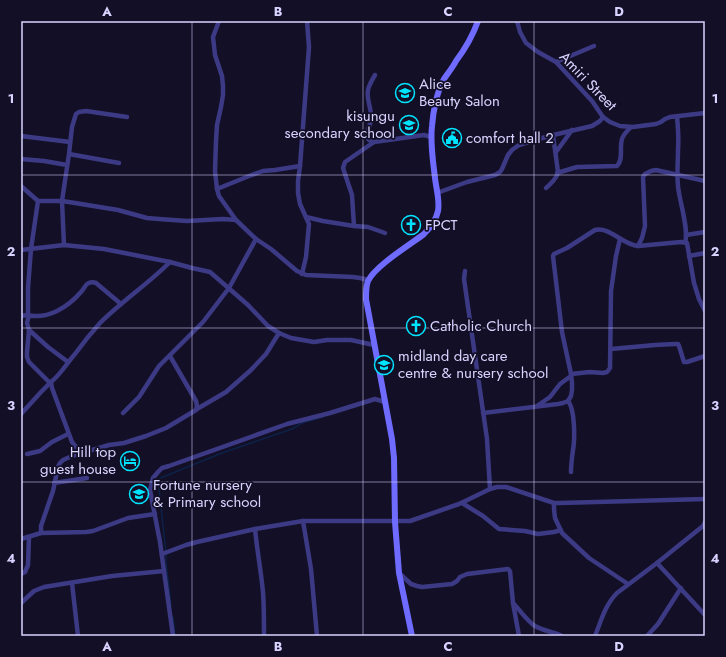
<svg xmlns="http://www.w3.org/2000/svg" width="726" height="657" font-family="Jost,sans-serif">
<rect width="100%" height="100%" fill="#130f26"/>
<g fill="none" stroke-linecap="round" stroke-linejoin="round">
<g stroke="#0c2248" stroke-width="1.5">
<polyline points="171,605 166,562 166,553 158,479 222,453 292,429 302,423 323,417"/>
<polyline points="173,617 175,636"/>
</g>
<g stroke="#3d3a85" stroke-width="4.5">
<polyline points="219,21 213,37 215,55 222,76 223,86 223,95 221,107 217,125 216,141 215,171 217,189 219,196 236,220 256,239 271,249 297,271 306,275 353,277 360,278 368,280"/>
<polyline points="517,21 520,32 526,43 538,52 556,62 592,101 603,117 610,122 620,126 633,127 656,124 661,122 665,119 670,117 705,113"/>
<polyline points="556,62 594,46"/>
<path d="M677 116C678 127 679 139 678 150 678 165 676 179 679 193 681 205 689 233 685 242"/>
<polyline points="21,136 70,142"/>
<path d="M374 142C371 141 368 141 367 137 366 130 371 125 371 119 372 109 366 99 368 90 369 85 372 80 375 75"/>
<polyline points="556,152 572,130"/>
<polyline points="69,154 119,163"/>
<polyline points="21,159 44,161 67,165"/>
<path d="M557 173 577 167 617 166C624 159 619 148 622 139 623 135 627 131 630 128"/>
<polyline points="21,186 38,201 31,249 28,288 28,313 27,315 21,316"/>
<path d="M546 188C551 183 557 179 558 172L553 135"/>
<polyline points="217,189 249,176 263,171 275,170 300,166"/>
<polyline points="437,193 467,182 495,175 500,172 502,169 508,155 512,150 519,145 549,136 592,126 600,121 603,117"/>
<polyline points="38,201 62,201 75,203 118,210 147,218 159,219 187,221 223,219 236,220"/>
<polyline points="306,217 323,221 354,226 368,227 385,233"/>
<polyline points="354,226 352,195 343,168 345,162 374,142 424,135 431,137"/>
<polyline points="686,235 705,232"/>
<polyline points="64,245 62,201 69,154 72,127 76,114 79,112 86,111 127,117"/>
<polyline points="638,246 642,238 645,226 643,177 645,174 651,171 656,170 705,181"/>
<polyline points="21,250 64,245 104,249 170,262 192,268 210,272 248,305 268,326 279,333 291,338 314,342 327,340 351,340 374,345"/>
<polyline points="689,256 705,253"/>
<polyline points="465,271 464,279 487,439 490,489"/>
<polyline points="302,274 306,257 309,224 300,204 298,193 298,181 300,166 309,47 307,21"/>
<path d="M27 315C48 320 68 307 81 292 83 290 85 286 87 284 90 282 93 282 96 283L121 304"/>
<polyline points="29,315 27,323 29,330 27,352 27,357 29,362 50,383"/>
<polyline points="29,330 48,347 68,362"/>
<polyline points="611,349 655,345 675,344 678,344 679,346 684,362 687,362 705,356"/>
<polyline points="571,374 590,372 603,373 607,372 610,368 611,291 616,256 620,239"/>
<path d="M568 401C575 409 575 439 573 450 572 457 571 464 571 472"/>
<polyline points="537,406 550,397 560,384 571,376"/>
<polyline points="197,409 226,392 251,370 266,354 279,333"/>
<polyline points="123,413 139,397 159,366 203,322 229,288 256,239"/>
<path d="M483 413 558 404 563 403 568 401 571 396 572 390V383L571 374 562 332 553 256 554 254 567 248 595 230C609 226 623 245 638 246L681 242 687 243 694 283 699 299 705 311"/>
<polyline points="21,414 41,392 51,382"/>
<path d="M82 453 76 447 72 442 52 388 51 382C61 374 67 363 75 354 83 343 91 333 100 323 122 301 148 284 170 262"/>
<polyline points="27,454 40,451 52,442 68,434"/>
<polyline points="54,483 87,478"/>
<polyline points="462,503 483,516 499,529 525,531 538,534 554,532 561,530"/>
<polyline points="554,503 554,509 555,518 562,533 589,558 628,584"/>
<polyline points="303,521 311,569 317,636"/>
<path d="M255 529C257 550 261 571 263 592 264 606 264 621 264 636"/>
<polyline points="41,533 41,526 53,491 58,467 60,463 63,460 72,456 109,445 124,443 146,436 166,428 196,410 197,406 196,401 170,356"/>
<polyline points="21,539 41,533 86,532 93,531 128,518 155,514"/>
<polyline points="162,554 186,545 197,542 255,529 303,521 410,521 459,504 490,489 497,487 506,487 554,503 560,503 705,499"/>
<polyline points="657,563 705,615"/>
<polyline points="399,573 411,584 417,586 422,587 452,584 457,581 460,577 467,574 508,569 510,571 513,603 519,636"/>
<polyline points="21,574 25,572 28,565 29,537"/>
<polyline points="72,583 78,636"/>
<polyline points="21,603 34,591 44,587 112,576 164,571"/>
<path d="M513 603C520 610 527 621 535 626 544 631 554 632 562 636"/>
<polyline points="173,636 160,542 150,490 153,478 158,472 162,468 169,466 287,424 330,413 375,399 385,402"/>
<path d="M595 636C601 621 605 605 617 593L657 563 703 526 705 522"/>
<polyline points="647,636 658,624 681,588"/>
</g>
<path stroke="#6f6bff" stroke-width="6" d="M412 636 399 573 395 522 394 458 392 439 366 299C366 293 366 286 368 281 375 266 411 244 424 234 431 227 436 220 438 211 440 200 436 188 435 178 433 161 430 143 432 126 433 112 437 91 444 79 448 73 453 67 456 61 465 49 473 35 478 21"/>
</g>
<path fill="none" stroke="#d9d4ff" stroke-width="1" stroke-opacity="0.55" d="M192 21V636M363 21V636M534 21V636M21 175H705M21 328H705M21 482H705"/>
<defs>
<symbol id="school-ring" viewBox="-11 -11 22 22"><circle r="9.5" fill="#130f26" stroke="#00e5ff" stroke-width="1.5"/><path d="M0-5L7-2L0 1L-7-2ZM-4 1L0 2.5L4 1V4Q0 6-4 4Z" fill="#00e5ff"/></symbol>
<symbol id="civic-ring" viewBox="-11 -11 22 22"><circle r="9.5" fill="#130f26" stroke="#00e5ff" stroke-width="1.5"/><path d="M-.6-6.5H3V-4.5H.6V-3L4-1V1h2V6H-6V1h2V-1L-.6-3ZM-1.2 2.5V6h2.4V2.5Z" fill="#00e5ff"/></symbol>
<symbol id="church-ring" viewBox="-11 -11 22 22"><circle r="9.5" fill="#130f26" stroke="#00e5ff" stroke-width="1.5"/><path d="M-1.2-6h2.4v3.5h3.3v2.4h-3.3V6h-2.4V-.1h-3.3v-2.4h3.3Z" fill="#00e5ff"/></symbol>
<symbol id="hotel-ring" viewBox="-11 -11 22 22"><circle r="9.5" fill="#130f26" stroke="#00e5ff" stroke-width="1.5"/><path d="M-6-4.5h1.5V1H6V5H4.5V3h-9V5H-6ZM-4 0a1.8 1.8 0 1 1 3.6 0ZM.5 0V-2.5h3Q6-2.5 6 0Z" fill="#00e5ff"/></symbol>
</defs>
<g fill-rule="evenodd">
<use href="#school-ring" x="394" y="82" width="22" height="22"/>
<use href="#school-ring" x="398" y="114" width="22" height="22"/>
<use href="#civic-ring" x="441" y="127" width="22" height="22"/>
<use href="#church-ring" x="400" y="214" width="22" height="22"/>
<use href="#church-ring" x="405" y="315" width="22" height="22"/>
<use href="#school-ring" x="373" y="354" width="22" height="22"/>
<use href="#hotel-ring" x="119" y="450" width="22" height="22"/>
<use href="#school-ring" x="128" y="483" width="22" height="22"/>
</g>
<g text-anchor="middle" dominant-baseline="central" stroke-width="3.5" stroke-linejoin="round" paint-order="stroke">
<g font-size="15" fill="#d9d4ff" stroke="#130f26">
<text transform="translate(588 81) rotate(46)">Amiri Street</text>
</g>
<g font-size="15" fill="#d9d4ff" stroke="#130f26" text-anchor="start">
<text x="419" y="84">Alice<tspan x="419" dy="17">Beauty Salon</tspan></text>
<text x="395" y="116" text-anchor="end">kisungu<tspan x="395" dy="17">secondary school</tspan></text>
<text x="466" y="138">comfort hall 2</text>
<text x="425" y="225">FPCT</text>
<text x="430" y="326">Catholic Church</text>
<text x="398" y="356">midland day care<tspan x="398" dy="17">centre &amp; nursery school</tspan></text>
<text x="116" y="452" text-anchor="end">Hill top<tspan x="116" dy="17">guest house</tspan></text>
<text x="153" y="485">Fortune nursery<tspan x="153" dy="17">&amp; Primary school</tspan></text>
</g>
</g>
<rect width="726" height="657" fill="none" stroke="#130f26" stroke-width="44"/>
<rect x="22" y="22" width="682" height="613" fill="none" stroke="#d9d4ff" stroke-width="1.5"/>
<g font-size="13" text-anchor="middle" font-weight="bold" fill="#d9d4ff">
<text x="107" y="16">A</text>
<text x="278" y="16">B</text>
<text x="448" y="16">C</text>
<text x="619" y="16">D</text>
<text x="11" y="103">1</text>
<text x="715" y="103">1</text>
<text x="11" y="256">2</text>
<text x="715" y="256">2</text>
<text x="11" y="410">3</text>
<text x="715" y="410">3</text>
<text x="11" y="563">4</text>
<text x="715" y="563">4</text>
<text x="107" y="651">A</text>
<text x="278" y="651">B</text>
<text x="448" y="651">C</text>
<text x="619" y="651">D</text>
</g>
</svg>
